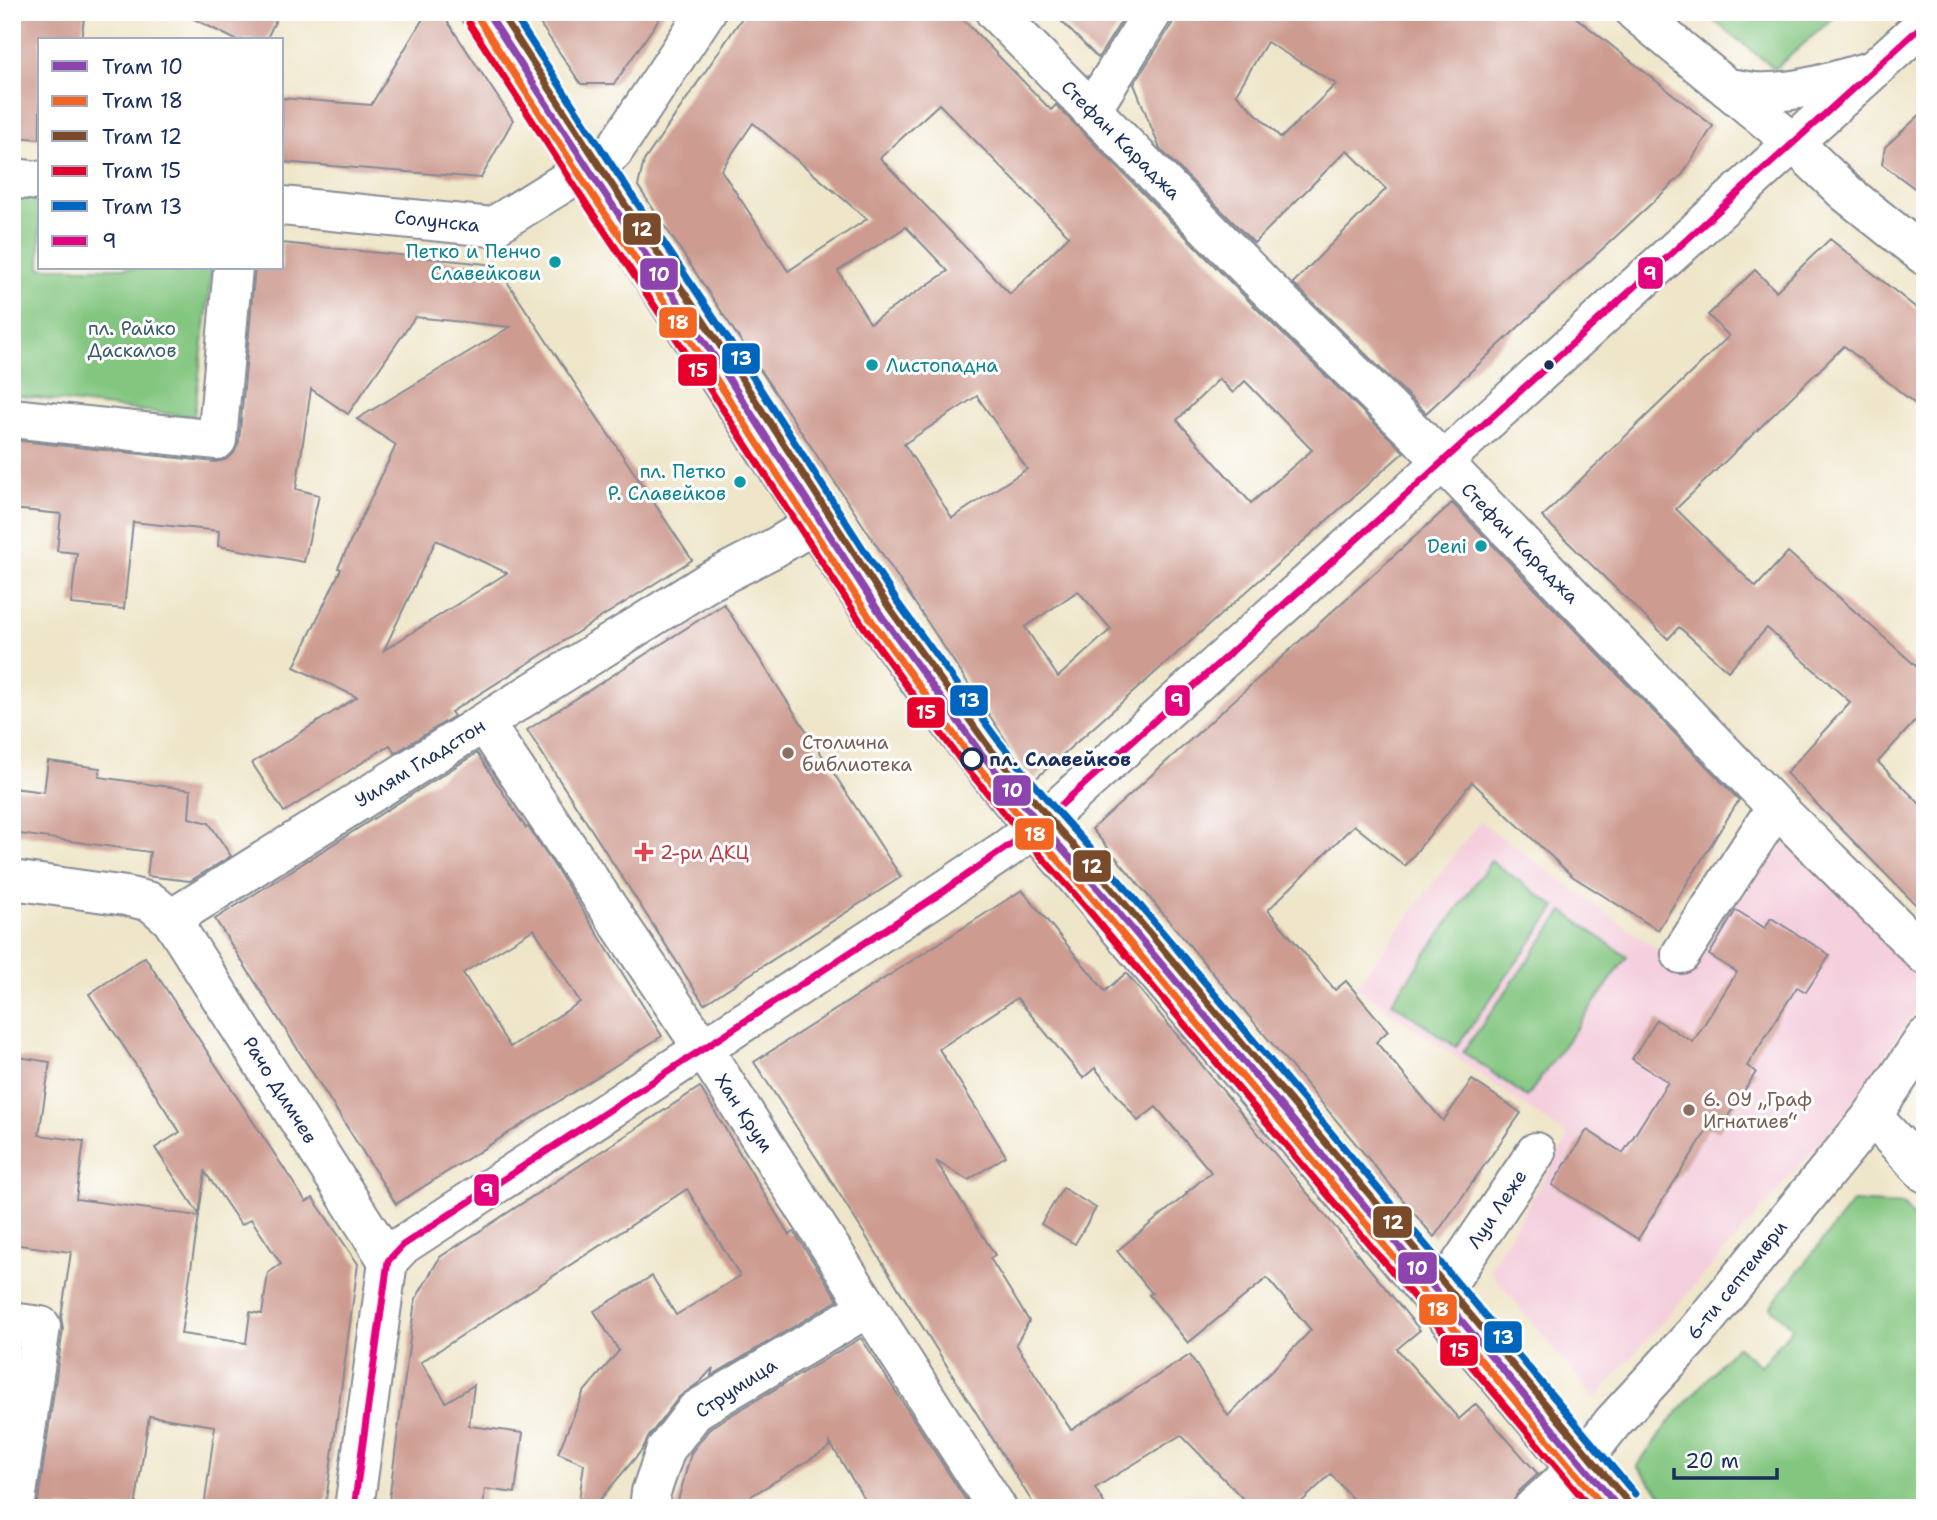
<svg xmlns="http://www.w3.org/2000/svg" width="1937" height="1520" font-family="'Shantell Sans',sans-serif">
<rect width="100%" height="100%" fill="#fff"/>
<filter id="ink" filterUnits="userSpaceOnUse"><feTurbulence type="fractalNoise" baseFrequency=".0143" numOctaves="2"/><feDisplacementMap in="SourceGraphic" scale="14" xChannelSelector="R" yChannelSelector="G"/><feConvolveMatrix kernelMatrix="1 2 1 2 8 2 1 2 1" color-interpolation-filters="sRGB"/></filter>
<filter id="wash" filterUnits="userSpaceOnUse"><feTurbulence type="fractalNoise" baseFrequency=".00686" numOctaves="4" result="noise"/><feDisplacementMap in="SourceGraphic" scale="28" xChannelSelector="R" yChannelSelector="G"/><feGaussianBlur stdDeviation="1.57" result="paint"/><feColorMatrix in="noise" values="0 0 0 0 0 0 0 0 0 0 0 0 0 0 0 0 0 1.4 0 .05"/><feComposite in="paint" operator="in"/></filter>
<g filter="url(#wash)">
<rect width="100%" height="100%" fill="#efe6ca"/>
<polygon fill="#f4cfdd" points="1480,821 1686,971 1783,831 1925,969 1925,996 1844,1115 1595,1399 1489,1270 1569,1137 1356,987"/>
<g fill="#83c680" stroke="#4f7a6f" stroke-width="2">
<polygon points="1720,12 1840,12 1775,69 1713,20"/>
<polygon points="12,192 40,196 40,268 212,268 194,417 12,395"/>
<polygon points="1491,861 1556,907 1456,1047 1392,1002"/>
<polygon points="1563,911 1627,957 1527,1097 1463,1052"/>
<polygon points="1853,1202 1903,1205 1925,1230 1925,1508 1673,1508 1637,1467 1668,1423 1736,1346 1761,1366 1793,1327 1770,1307"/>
</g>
<g id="blocks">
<g fill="#cd9b90" fill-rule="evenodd">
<polygon points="12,12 85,12 81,40 40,40 40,139 12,137"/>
<polygon points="180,12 280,12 266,40 236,40"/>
<polygon points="427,12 441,12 513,120 481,178 282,162 282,98 371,105"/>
<polygon points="532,12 664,12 614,84 581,84"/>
<path d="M746 12H956L1051 110 1056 105 1252 304 1404 452 1033 781 638 186 644 161ZM939 104 1069 236 1010 294 880 158ZM753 123 867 219 788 271 721 170ZM906 227 948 271 870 323 838 271ZM1219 379 1233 393 1245 381 1312 450 1251 503 1177 420ZM977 396 1027 469 952 518 904 444ZM1078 591 1111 629 1058 677 1025 627Z"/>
<polygon points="1052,12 1127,12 1098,58"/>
<path d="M1175 12H1569L1713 126 1682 175 1426 413 1293 283 1386 189 1347 150 1254 243 1160 149 1134 84 1172 24ZM1267 42 1336 84 1281 138 1236 94Z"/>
<polygon points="1925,110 1925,196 1882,164 1885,147"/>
<polygon points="1830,239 1925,315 1925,412 1844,346 1676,509 1756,587 1788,552 1925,674 1925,710 1878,762 1925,809 1925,914 1786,773 1850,702 1767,628 1728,671 1679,627 1668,639 1542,517 1729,336 1708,315 1755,270 1776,291"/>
<path d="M282 243 496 265 692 560 451 712 454 716 395 753 390 745 284 812 252 763 357 697 294 667 341 569 338 568 396 445 357 419 510 327 415 317 348 414 311 389 296 489 319 495 304 562 218 546 219 531 133 522 124 609 71 604 77 553 57 551 61 514 12 509V440L215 462 225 460 234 453 239 442 255 268H282ZM436 540 507 573 384 650Z"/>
<polygon points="1452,503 1739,800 1658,930 1572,876 1472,782 1405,866 1354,825 1268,910 1335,990 1346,981 1388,1031 1376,1042 1443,1121 1472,1080 1521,1113 1434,1237 1092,829"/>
<polygon points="724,604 901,877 704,1004 527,730"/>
<path d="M477 753 526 828 528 827 561 876 662 1036 396 1204 215 919ZM534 929 580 1002 510 1047 463 973Z"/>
<polygon points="48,761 100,768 99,777 191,790 189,818 209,823 231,856 190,881 147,876 150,852 12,833 12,788 44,792"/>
<path d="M1022 890 1105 991 1126 973 1420 1330 1397 1349 1459 1419 1476 1404 1538 1474 1518 1492 1510 1508H1360L1331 1474 1295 1508H1252L1181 1435 1095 1488 1107 1508H1036L825 1171 754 1062ZM1017 998 1083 1078 1095 1068 1138 1121 1156 1107 1211 1172 1186 1193 1187 1194 1117 1251 1152 1293 1149 1295 1188 1343 1267 1278 1311 1330 1228 1416 1190 1355 1071 1430 1016 1344 1029 1321 990 1258 995 1255 936 1161 968 1180 1006 1156 939 1049Z"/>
<polygon points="1736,910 1765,928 1771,918 1830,955 1806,992 1797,987 1747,1066 1756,1072 1718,1132 1709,1127 1638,1239 1552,1185 1587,1130 1623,1153 1668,1082 1632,1059 1657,1020 1693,1042 1737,972 1709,955"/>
<polygon points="145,957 306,1202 313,1198 358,1264 325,1508 204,1508 215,1426 149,1416 135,1508 37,1508 63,1329 61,1317 71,1252 12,1244 12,1056 50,1062 39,1135 84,1141 76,1199 199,1216 181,1334 246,1343 250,1312 262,1314 268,1273 281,1264 251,1219 241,1225 205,1172 199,1214 155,1148 180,1132 89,994"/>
<polygon points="700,1087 789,1235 794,1232 838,1300 711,1376 713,1368 701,1381 679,1397 649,1436 642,1450 593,1508 578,1508 584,1464 558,1453 583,1393 619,1351 594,1311 652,1276 676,1315 740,1276 687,1189 421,1362 446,1402 474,1385 469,1426 523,1433 515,1493 485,1489 483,1508 388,1508 415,1300 440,1257"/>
<polygon points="1063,1188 1096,1208 1075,1244 1041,1224"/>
<polygon points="861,1338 971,1508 870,1508 830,1443 830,1447 732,1508 676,1508 691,1453 711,1427"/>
</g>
</g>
</g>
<g filter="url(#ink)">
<use href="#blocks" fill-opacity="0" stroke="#858a94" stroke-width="2"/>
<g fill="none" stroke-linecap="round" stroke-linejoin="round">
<defs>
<g id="minor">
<path d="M480 12 875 618C918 680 961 740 1009 798L1609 1508"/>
<polyline points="995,12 1267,288 1420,438 1776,807 1925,955"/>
<polyline points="1635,12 1794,143 1846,193 1925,256"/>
<path d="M1727 88C1737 89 1746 91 1755 92 1793 94 1831 82 1866 72"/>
<polyline points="1091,111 1153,12"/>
<polyline points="12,178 40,181"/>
<polyline points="282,206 492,227 613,152 706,12"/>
<polyline points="12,418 217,440 233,268"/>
<polyline points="484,723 704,1050 997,1508"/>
<polyline points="12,880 126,896 151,902 171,919 388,1261"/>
<polyline points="171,919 708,582 774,548 814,524"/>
<polyline points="1681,954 1776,807"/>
<polyline points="1872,1116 1925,1173"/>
<polyline points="1435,1302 1536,1152"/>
<polyline points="12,1322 41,1326 15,1508"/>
<polyline points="354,1508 388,1261 403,1245 938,895 1005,850 1040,824 1418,484 1925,23"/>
<polyline points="649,1508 651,1492 666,1449 696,1410 869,1307"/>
<polyline points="1533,1508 1576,1469 1613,1422 1695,1333 1872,1116 1925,1038"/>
</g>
</defs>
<use href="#minor" stroke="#858a94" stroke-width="42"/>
<use href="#minor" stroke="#fff" stroke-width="38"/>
<defs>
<polyline id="bus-1" points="354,1508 388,1261 403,1245 938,895 1040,824 1418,484 1925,23"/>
</defs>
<use href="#bus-1" stroke="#fff" stroke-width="12"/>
<use href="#bus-1" stroke="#e5007d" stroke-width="7"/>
<defs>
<polyline id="tram-1" points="487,12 601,188 718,362 881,615 980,752 1040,824 1101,892 1619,1508"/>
<polyline id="tram-2" points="478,18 592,194 709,368 872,621 972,759 1032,831 1093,899 1605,1508"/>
<polyline id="tram-3" points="500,12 610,182 727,356 890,609 988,746 1048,817 1109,885 1627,1501"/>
<polyline id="tram-4" points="469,23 583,199 700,374 864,627 964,765 1024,837 1085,906 1591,1508"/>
<polyline id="tram-5" points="512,12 619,176 736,351 898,603 997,739 1056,810 1117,878 1635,1494"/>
</defs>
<use href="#tram-1" stroke="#fff" stroke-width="12"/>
<use href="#tram-2" stroke="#fff" stroke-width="12"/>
<use href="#tram-3" stroke="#fff" stroke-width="12"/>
<use href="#tram-4" stroke="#fff" stroke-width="12"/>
<use href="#tram-5" stroke="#fff" stroke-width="12"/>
<use href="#tram-1" stroke="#8e44ad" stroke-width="7"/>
<use href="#tram-2" stroke="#f26522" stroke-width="7"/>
<use href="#tram-3" stroke="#7a4b2a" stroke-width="7"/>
<use href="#tram-4" stroke="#e4002b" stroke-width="7"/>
<use href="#tram-5" stroke="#0065bd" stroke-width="7"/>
</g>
</g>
<g fill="#0f9aa8" stroke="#fff" stroke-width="2.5">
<circle cx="555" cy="262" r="7"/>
<circle cx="872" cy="365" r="7"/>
<circle cx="740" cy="482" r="7"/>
<circle cx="1481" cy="546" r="7"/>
</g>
<circle fill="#1b2f5e" stroke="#fff" stroke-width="2.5" cx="1549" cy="365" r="6"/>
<g fill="#8d6e63" stroke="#fff" stroke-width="2.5">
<circle cx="788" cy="753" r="7"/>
<circle cx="1689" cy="1110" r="7"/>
</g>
<circle fill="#fff" stroke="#1b2f5e" stroke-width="3.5" cx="972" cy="759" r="10"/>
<path fill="#e0444e" stroke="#fff" stroke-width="2.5" d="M640.5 841.5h7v7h7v7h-7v7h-7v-7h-7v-7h7z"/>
<g text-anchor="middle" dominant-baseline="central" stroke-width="6" stroke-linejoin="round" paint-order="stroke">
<g font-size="19" fill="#1b2f5e" stroke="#fff">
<text transform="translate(1121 140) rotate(45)">Стефан Караджа</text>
<text transform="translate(437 221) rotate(6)">Солунска</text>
<text transform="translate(1520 543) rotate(46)">Стефан Караджа</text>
<text transform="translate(420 763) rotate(-32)">Уилям Гладстон</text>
<text transform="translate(280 1090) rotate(58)">Рачо Димчев</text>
<text transform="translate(744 1113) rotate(57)">Хан Крум</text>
<text transform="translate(1497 1209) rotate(-56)">Луи Леже</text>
<text transform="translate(1737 1280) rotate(-51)">6-ти септември</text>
<text transform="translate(736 1388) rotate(-33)">Струмица</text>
</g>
<g font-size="19" fill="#0d838f" stroke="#fff" text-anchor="end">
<text x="541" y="251">Петко и Пенчо<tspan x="541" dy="22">Славейкови</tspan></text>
<text x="886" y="365" text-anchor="start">Листопадна</text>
<text x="726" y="471">пл. Петко<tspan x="726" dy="22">Р. Славейков</tspan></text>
<text x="1467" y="546">Deni</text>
</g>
<g font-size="19" fill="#3a5c68" stroke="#fff">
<text x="132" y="328">пл. Райко<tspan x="132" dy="22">Даскалов</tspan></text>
</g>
<g font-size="19" fill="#785e54" stroke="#fff" text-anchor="start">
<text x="802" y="742">Столична<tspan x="802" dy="22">библиотека</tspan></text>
<text x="1703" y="1099">6. ОУ „Граф<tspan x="1703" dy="22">Игнатиев“</tspan></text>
</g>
<g font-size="19" font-weight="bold" fill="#1b2f5e" stroke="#fff" text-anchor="start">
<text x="989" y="759">пл. Славейков</text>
</g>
<g font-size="19" fill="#be3a42" stroke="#fff" text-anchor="start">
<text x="660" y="852">2-ри ДКЦ</text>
</g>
</g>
<g stroke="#fff" stroke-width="2.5">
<rect x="622" y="212" width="40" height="34" rx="7" fill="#7a4b2a"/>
<rect x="1637" y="256" width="27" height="34" rx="7" fill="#e5007d"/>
<rect x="639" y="257" width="40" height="34" rx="7" fill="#8e44ad"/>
<rect x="658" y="306" width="40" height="33" rx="7" fill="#f26522"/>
<rect x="721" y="342" width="40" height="33" rx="7" fill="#0065bd"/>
<rect x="677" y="353" width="41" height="34" rx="7" fill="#e4002b"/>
<rect x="949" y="684" width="40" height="33" rx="7" fill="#0065bd"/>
<rect x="1164" y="684" width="27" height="33" rx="7" fill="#e5007d"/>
<rect x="906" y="696" width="40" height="33" rx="7" fill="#e4002b"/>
<rect x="992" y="774" width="40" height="33" rx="7" fill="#8e44ad"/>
<rect x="1014" y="817" width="41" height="34" rx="7" fill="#f26522"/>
<rect x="1072" y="849" width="40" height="34" rx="7" fill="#7a4b2a"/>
<rect x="473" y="1173" width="27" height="34" rx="7" fill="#e5007d"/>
<rect x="1372" y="1205" width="41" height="34" rx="7" fill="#7a4b2a"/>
<rect x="1397" y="1251" width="41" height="34" rx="7" fill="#8e44ad"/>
<rect x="1418" y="1293" width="40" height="33" rx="7" fill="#f26522"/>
<rect x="1483" y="1320" width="40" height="34" rx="7" fill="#0065bd"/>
<rect x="1439" y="1334" width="40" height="33" rx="7" fill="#e4002b"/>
</g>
<g font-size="19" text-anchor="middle" font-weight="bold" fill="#fff">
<text x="642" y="236">12</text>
<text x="1650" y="280">9</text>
<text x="659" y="281">10</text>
<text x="678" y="329">18</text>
<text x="741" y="365">13</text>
<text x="698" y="377">15</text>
<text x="969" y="707">13</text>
<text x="1177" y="707">9</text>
<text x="926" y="719">15</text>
<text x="1012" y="797">10</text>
<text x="1035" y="841">18</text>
<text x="1092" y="873">12</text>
<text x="487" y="1197">9</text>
<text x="1393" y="1229">12</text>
<text x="1417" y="1275">10</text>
<text x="1438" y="1316">18</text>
<text x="1503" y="1344">13</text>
<text x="1459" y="1357">15</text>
</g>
<rect width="1937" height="1520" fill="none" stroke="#fff" stroke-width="42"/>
<rect x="38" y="38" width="245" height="231" fill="#ffffff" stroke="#a4acbf" stroke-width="2"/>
<rect x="52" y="61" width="35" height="10" fill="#8e44ad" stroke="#a4acbf" stroke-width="2"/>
<text x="102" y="74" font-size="21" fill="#1b2f5e">Tram 10</text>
<rect x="52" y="96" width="35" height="10" fill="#f26522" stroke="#a4acbf" stroke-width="2"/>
<text x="102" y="108" font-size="21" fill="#1b2f5e">Tram 18</text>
<rect x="52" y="131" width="35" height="10" fill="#7a4b2a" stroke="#a4acbf" stroke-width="2"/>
<text x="102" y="144" font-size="21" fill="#1b2f5e">Tram 12</text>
<rect x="52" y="166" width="35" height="10" fill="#e4002b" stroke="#a4acbf" stroke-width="2"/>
<text x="102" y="178" font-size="21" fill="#1b2f5e">Tram 15</text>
<rect x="52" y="201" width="35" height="10" fill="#0065bd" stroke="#a4acbf" stroke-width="2"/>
<text x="102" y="214" font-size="21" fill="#1b2f5e">Tram 13</text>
<rect x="52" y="236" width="35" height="10" fill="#e5007d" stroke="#a4acbf" stroke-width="2"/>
<text x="102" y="248" font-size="21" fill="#1b2f5e">9</text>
<path d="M1674 1468v10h103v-10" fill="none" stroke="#1b2f5e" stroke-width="3.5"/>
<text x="1685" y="1468" font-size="21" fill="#1b2f5e" stroke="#ffffff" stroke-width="5" paint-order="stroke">20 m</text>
</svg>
